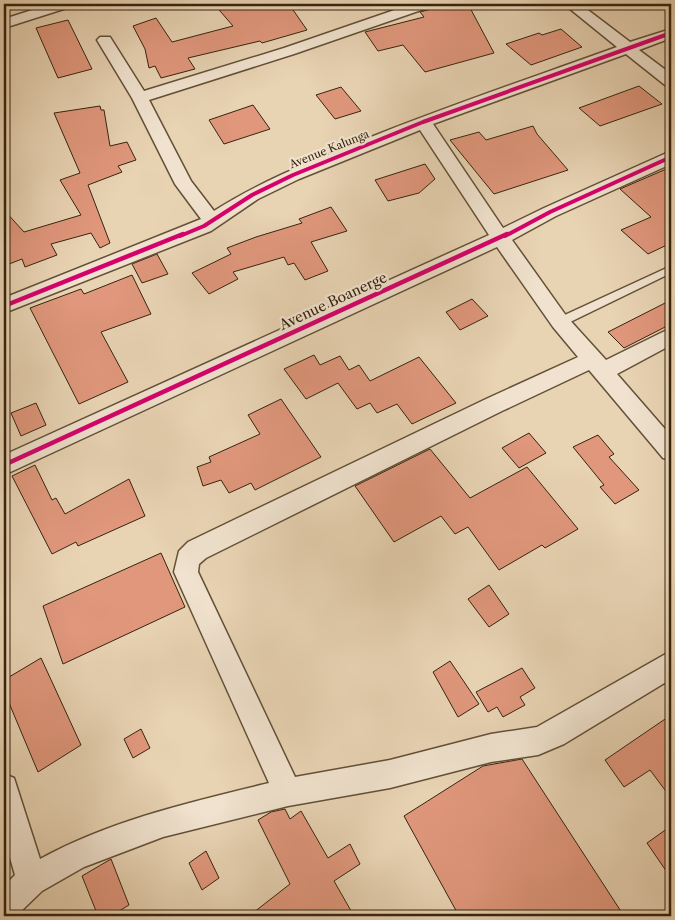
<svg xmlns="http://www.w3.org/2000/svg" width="675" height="920" font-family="'Libre Caslon Text',serif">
<rect width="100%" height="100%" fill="#e8d3b3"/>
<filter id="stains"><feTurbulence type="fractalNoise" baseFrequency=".004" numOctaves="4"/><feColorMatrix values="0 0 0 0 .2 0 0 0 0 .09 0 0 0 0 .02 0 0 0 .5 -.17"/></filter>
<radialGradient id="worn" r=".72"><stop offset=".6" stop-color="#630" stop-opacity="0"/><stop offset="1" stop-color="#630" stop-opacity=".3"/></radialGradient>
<g fill="#e0977c" stroke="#36240e">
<polygon points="214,4 289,4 307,30 262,43 260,41 188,58 195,69 161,78 155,66 149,68 145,49 133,26 156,18 172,42 233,26"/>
<polygon points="443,4 468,4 494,53 425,72 403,45 378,51 365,32 424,17 420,12 431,9 433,6"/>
<polygon points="68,20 92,69 58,78 36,28"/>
<polygon points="561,29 582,47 531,65 506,44 539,33 542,35"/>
<polygon points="639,86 662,104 600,126 579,108"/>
<polygon points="341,87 361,111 335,119 316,95"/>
<polygon points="253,105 270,129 224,144 209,120"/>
<polygon points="100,106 101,110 104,110 110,146 127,142 136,160 118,166 122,172 88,185 110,243 100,248 91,233 51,244 57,255 25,267 22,259 4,266 4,210 24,232 81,215 60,180 80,173 54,113"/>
<polygon points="533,126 537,134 568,170 494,194 450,140 479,132 486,140"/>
<polygon points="425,164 435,179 419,193 388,201 375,180"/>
<polygon points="671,167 671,243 648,254 621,230 651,217 620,189"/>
<polygon points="331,207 347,231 311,242 328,271 305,280 294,263 288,265 284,257 233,272 238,279 209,294 192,273 231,254 227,248 256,237 302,223 299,219"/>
<polygon points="157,254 168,274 142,283 132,264"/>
<polygon points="132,275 151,314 101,332 128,382 79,404 30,308 81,289 84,294"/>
<polygon points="472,299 488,316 460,330 446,312"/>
<polygon points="671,300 671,324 624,348 608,332"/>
<polygon points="314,355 320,365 340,356 349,370 359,365 370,381 419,357 456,403 412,424 397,404 377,413 370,403 357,409 338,383 306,399 284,369"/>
<polygon points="281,399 321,457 255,490 251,483 229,493 221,480 203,486 197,467 211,462 209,457 260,434 248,415"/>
<polygon points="36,403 46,425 21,436 11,413"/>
<polygon points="529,433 546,453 519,468 502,448"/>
<polygon points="598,435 614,454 609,457 639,490 615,504 600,487 604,485 573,447"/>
<polygon points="430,449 470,498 527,467 578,529 545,548 542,545 499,570 468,527 455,534 441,516 394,542 355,486"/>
<polygon points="35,465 52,500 56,498 65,514 129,479 145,516 78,546 76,542 52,554 12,476"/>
<polygon points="161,553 185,607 63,664 43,606"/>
<polygon points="489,585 509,614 489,627 468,599"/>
<polygon points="41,658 81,745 38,772 4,691 4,680"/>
<polygon points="450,661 479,704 458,717 433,672"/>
<polygon points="522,668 535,688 520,697 525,705 503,717 497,707 488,712 476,692"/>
<polygon points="671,715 671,798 650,770 624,787 605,760"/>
<polygon points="141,729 150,748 133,758 124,739"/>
<polygon points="522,759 624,916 459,916 404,816 483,766"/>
<polygon points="285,809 290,819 301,811 328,858 350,844 360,864 334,881 354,916 249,916 290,884 258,820 271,812"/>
<polygon points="671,826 671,878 647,843"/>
<polygon points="206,851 219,878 202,890 189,863"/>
<polygon points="111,859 129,905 111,916 98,916 82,876"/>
</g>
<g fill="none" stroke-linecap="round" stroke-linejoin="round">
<defs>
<polygon id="lane" points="671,266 671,273 564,325 556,325 555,322 556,319"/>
<g id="street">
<polygon points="51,4 72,4 70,7 4,28 4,19"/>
<path d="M412 4H432L430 7 294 54 149 100 191 181 214 211C261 181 310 162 361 141 445 107 531 78 617 47L564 4H580L630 42 671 29V38L639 50 671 74V87L665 85 626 54 433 124 503 228 544 208 671 151V164L556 216 512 240 567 317 606 360 671 328V345L617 374 671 436V460L663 458 589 370 502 411 206 558 199 564 198 572 295 777 390 760 491 734 537 727 671 651V679L564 744 538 755 491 762 390 788 288 806 163 837 84 867 42 891 16 916H4V886L15 875 4 837V774L14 778 40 859C111 820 191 802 269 783L174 572 179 551 188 542 486 399 578 357 553 327 497 247 4 475V455L489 235 420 130 299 179 258 199 211 231 4 313V298L201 219 175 184 132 98 97 40 100 37H110L144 91 284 48Z"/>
</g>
</defs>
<use href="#lane" stroke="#625037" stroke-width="3"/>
<use href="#street" stroke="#625037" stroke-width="3"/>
<use href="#lane" fill="#f0e2ce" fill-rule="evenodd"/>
<use href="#street" fill="#f0e2ce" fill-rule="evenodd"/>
<defs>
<g id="cycleway-far1">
<polyline points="180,236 204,226 252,195 293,175 423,122 671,33"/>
<polyline points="505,236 550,212 671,157"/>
</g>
<g id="cycleway">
<polyline points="4,306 183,234"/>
<polyline points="4,465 507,234"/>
</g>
</defs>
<use href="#cycleway-far1" stroke="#f0e2ce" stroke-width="6"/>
<use href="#cycleway" stroke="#f0e2ce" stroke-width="8"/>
<use href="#cycleway-far1" stroke="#d6006c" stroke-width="4"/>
<use href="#cycleway" stroke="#d6006c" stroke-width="4.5"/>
</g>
<g text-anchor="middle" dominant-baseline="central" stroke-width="4.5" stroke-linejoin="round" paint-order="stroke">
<g font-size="11" fill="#36240e" stroke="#f0e2ce">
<text transform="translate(329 149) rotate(-22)">Avenue Kalunga</text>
</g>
<g font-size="14" fill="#36240e" stroke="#f0e2ce">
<text transform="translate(333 301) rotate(-25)">Avenue Boanerge</text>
</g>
</g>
<rect width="675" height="920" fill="none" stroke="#e8d3b3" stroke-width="20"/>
<rect x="5" y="5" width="665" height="910" fill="none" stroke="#36240e" stroke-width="2.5"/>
<rect x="10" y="10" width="655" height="900" fill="none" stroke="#36240e"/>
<rect width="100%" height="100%" filter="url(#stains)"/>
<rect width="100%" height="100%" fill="url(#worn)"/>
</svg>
